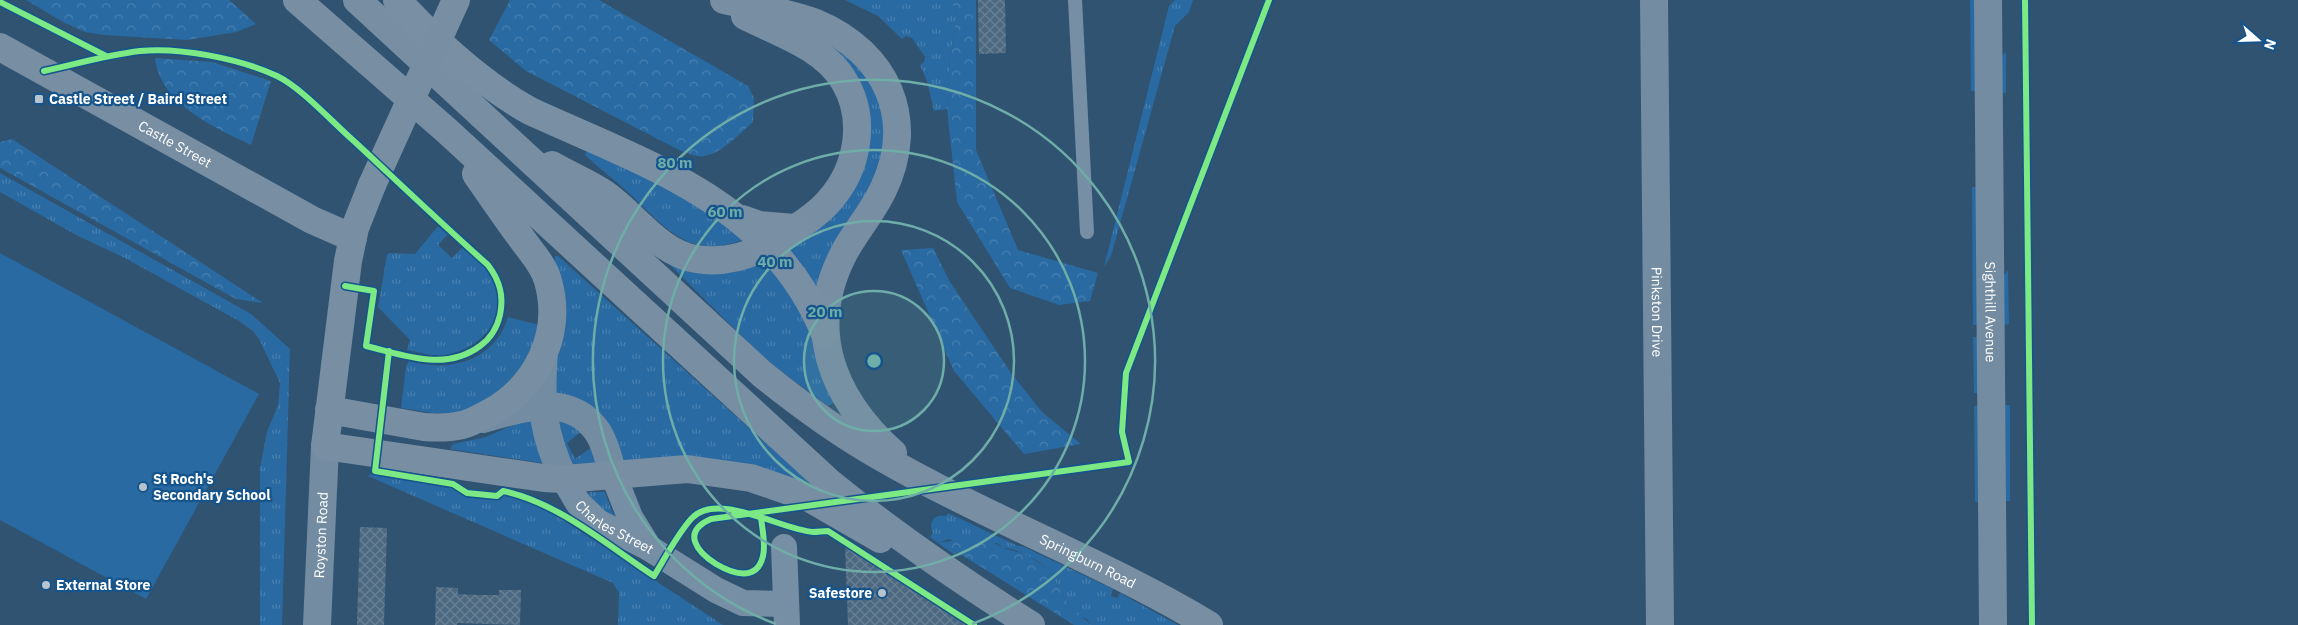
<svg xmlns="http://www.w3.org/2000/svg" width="2298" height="625" font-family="'IBM Plex Sans',sans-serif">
<defs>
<pattern id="grass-tufts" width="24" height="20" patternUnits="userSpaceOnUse" patternTransform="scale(1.25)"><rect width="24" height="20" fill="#296aa2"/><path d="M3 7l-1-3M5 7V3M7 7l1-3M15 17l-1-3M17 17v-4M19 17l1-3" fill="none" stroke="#4980b0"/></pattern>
<pattern id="forest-crowns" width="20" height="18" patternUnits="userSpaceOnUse" patternTransform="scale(1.25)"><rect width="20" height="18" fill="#296aa2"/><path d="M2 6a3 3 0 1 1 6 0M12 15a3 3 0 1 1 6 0" fill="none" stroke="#4980b0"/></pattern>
<pattern id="building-cross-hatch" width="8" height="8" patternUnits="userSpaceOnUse" patternTransform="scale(1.25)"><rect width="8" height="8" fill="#4d6981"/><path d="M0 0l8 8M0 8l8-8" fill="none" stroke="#688094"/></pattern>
</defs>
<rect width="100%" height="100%" fill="#305371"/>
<g fill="url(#grass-tufts)">
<polygon points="845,0 951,0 957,16 950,56 947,109 934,111 927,81 920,65 924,62 925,57 912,38 906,36 902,39 878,16"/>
<polygon points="1175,0 1193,0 1189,12 1175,26 1111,256 1104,267 1169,6"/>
<polygon points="834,43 881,92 886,154 819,297 783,248 852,189 835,50 833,47"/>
<path d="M590 144 645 168 749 237C694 263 668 231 631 195 616 181 600 169 585 155Z"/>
<polygon points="0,173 251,314 290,349 282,625 260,625 260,468 267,432 278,405 280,383 259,339 253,331 239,321 123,257 78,236 0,192"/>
<path d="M438 226 448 234 438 245 452 258 463 247C472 256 483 264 490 274 514 312 484 348 445 355 433 357 419 352 407 350L410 340 378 307 387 255 389 253 415 254Z"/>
<polygon points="555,256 558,256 808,481 807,483 623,462 551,394"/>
<polygon points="662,257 767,257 794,292 837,401 828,406 766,360"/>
<path d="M508 317 543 326 539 349 493 401 457 413H433L401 408 406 366 409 361C449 373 495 361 508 317Z"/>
<polygon points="533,416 544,462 542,463 450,449 453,444 486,437"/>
<polygon points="556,417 582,431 567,443 575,459 594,446 600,463 570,464"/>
<polygon points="373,473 450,486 466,496 499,498 504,494 540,505 723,625 618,625 619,593 613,583 368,476"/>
<polygon points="589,492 605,492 612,511 617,518 616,521 588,495"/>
<path d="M948 513 1018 546H1022L1113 589 1111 596 1117 598 1120 593 1178 625H1091L1087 619 1072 611 1048 569 1036 560 1012 549 1003 548 997 543H973L969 552 961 544 949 539 938 543 930 537 933 533 931 526C932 517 938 514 946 516Z"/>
</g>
<g fill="url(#forest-crowns)">
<polygon points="26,0 229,0 256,24 236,32 187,40 104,35 85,32 63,22"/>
<path d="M510 0H599L748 86 754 98 753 122C740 133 716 160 697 156 691 155 685 152 679 150L526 71 489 40Z"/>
<polygon points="951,0 976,0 976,150 1018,250 1098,273 1090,301 1059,305 1010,288 957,202 947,109 950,56 957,16"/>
<path d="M155 58 212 62 271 81 251 145C214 127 160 104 155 58Z"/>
<polygon points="12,139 263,303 236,299 0,168 0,142"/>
<polygon points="933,248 950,282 1011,373 1042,412 1081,444 1024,454 954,371 901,250"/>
<polygon points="986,538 1003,548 1027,555 1048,569 1072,611 1079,613 1091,625 1074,625 957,552 955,555 938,543 956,540 969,551 973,543"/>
</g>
<g fill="#296aa2">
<polygon points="1970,0 1975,0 1976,91 1971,91"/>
<polygon points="2006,52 2006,93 2002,93 2001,57"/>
<polygon points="1972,187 1977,187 1978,325 1973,325"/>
<polygon points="0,253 259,394 146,599 0,520"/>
<polygon points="2008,270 2009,324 2004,325 2003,276"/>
<polygon points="1973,337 1978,337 1979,393 1974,393"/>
<polygon points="2005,405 2010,405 2010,501 2006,501"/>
<polygon points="1974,406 1979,406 1980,502 1975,502"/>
</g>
<g fill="url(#building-cross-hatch)">
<polygon points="978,0 1005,0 1006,53 979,54"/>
<polygon points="360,527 387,528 384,625 357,625"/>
<polygon points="845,545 966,625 848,625"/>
<polygon points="436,587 458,588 458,594 478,595 499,595 499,590 521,590 520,625 457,623 457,625 435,625"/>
</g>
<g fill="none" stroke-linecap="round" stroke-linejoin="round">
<polyline stroke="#778fa5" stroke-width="14" points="1075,0 1087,232"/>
<g stroke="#778fa5" stroke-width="26">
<polyline points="613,474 630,517 649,548"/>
<path id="s1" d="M564 479 578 503 598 522 649 548 716 590 743 603 786 604"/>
<polyline points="784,547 787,625"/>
</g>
<g stroke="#738ca1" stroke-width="28">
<path id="s2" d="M1654 0 1660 625"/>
<path id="s3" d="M1988 0 1993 625"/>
<path d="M544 353C540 404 542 432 564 479"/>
<path d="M483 419C522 408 572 391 599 434 606 446 609 461 613 474"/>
<path id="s4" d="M317 625 325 446"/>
</g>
<g stroke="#778ea3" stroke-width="28">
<path d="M297 0 446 130 829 482C893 534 961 581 1031 625"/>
<path id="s5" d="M357 0 762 374C798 403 836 431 876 454 984 517 1102 561 1209 625"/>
<path d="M724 0C752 7 791 13 816 23 887 53 917 119 883 190 873 211 857 230 845 251 804 328 831 397 893 453"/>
<path id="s6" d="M0 47 312 220 353 238"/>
<path d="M552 165C569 175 589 183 605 194 635 215 659 253 696 259 731 265 763 251 791 231 804 223 819 213 829 201 858 169 867 119 844 81 824 47 779 33 745 16"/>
<polyline points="372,185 355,228 348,261 325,446 544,478 564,479 687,469 751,478 809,498 880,539"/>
<path d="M329 410 424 427C437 428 449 428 462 425 471 423 481 417 489 413 537 387 563 334 548 281 544 265 531 252 522 239 506 218 491 195 476 174"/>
</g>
<g stroke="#7990a4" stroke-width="28">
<path d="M397 0C435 41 482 84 530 111 648 165 772 203 825 334"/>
<polyline points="742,219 759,225 795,228"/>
</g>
<polyline stroke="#778ea3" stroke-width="28" points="372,185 456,0"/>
<defs>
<g id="cycleway">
<polyline points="2025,0 2032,625"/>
<polyline points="0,2 106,56"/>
<path d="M44 71C76 64 107 55 140 51 180 47 241 59 277 76 302 88 333 123 355 142 399 183 443 225 488 265 500 281 504 296 500 315 497 328 490 339 480 346 445 372 404 355 366 346L374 291 345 286"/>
<path d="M389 351 375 471 453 484 467 493 497 496 503 491C559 503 607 545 654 576 665 558 678 533 692 518 718 491 782 530 813 532 818 532 823 531 828 531L974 625"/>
<path d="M761 517C762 529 766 544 763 556 757 582 733 574 716 564 697 552 681 532 711 519L1129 462 1122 432 1126 373 1269 0"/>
</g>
</defs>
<use href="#cycleway" stroke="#15548c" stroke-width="9"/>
<use href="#cycleway" stroke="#7ce984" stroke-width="6"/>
</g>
<circle cx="874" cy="361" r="70" fill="#6fada8" fill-opacity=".12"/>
<g fill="none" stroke="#6fada8" stroke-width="2.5">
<circle cx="874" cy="361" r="70"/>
<circle cx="874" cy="361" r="140"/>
<circle cx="874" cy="361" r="211"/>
<path d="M776 624A281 281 0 1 1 972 624"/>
</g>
<g fill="#b7c3cd" stroke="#15548c" stroke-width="2">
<rect x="34" y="94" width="10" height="10" rx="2.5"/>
<circle cx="143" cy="487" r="5"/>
<circle cx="46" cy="585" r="5"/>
<circle cx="882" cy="593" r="5"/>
</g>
<g text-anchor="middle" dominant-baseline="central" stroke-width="4.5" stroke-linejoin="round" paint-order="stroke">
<g font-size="14" font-weight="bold" fill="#fff" stroke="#15548c" text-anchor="start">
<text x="49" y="99">Castle Street / Baird Street</text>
<text x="153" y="479">St Roch's<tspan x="153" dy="16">Secondary School</tspan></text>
<text x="56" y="585">External Store</text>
<text x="872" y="593" text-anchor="end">Safestore</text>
</g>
<g font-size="14" fill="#fff" stroke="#15548c">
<text stroke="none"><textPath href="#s6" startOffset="200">Castle Street</textPath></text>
<text stroke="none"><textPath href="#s2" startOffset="312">Pinkston Drive</textPath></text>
<text stroke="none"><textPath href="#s3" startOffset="312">Sighthill Avenue</textPath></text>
<text stroke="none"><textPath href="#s1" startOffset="72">Charles Street</textPath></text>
<text stroke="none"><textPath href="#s4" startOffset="90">Royston Road</textPath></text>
<text stroke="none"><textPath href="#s5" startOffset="928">Springburn Road</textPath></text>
</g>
</g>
<circle cx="874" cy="361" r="8" fill="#6fada8" stroke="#15548c" stroke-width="2.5"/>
<g font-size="15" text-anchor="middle" font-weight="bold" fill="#6fada8" stroke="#15548c" stroke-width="4.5" stroke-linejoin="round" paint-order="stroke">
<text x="675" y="168">80 m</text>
<text x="725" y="217">60 m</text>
<text x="775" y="267">40 m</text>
<text x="825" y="317">20 m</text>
</g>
<g transform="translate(2258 40) rotate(110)" stroke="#15548c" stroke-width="4" paint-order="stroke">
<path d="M0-4L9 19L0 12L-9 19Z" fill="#ffffff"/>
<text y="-8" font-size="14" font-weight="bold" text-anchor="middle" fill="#ffffff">N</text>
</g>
</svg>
